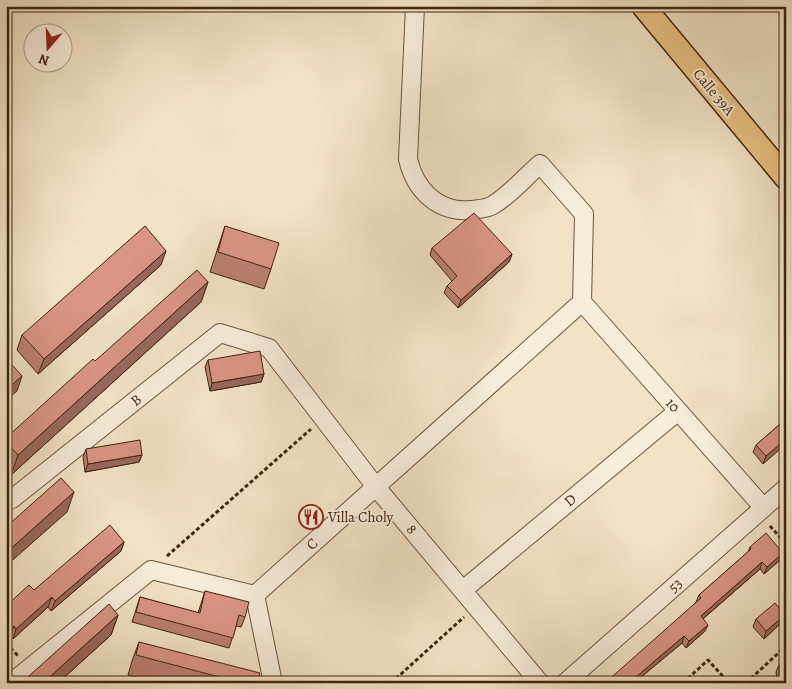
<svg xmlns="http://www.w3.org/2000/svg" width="792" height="689" font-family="Alegreya,serif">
<rect width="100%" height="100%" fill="#f2e3c7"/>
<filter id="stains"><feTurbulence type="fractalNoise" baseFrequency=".004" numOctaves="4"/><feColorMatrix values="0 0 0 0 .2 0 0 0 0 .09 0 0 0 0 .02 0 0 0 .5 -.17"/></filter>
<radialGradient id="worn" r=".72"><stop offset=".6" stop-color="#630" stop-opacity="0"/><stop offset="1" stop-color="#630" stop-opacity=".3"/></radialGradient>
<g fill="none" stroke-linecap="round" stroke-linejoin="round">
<defs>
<g id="minor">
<path d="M415 6 408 159C415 190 438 213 471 210 477 209 487 209 493 205 510 195 525 177 540 164L584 214 582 302"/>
<polyline points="582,302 763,507"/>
<polyline points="6,500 12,499 220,333 269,348 376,487 540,683"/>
<polyline points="463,590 678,411"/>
<polyline points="255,595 582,302"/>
<polyline points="255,595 273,683"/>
<polyline points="11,683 151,570 255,595"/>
<polyline points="565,683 786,488"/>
</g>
<polyline id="major" points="643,6 786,178"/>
</defs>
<use href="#minor" stroke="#6c543b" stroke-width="20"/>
<use href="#major" stroke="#40240c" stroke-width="25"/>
<g stroke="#40240c" stroke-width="3" stroke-dasharray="4 2.5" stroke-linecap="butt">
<polyline points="770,526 786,544"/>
<polyline points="167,556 311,429"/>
<polyline points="6,643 19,657"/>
<polyline points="391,683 464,617"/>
<polyline points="683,683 708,660 729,683"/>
<polyline points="746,683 786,646"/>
</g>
<use href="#minor" stroke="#f7eddb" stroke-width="18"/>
<use href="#major" stroke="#e9c284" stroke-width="22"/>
</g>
<g fill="#bb8073" stroke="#40240c">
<polygon points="225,226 271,269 264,289 210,272"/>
<polygon points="432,248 512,254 509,262 458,308 444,293 447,286 452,281 430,255"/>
<polygon points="161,265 38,374 17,350 22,335"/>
<polygon points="208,282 201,302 11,475 6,470 6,438 95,361"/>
<polygon points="208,360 264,374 261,382 210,391 205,367"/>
<polygon points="786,419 763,464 753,452 756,445"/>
<polygon points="86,449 142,455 139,462 85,472 83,457"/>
<polygon points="124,542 121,551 51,611 48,607 13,639 10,636 6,639 6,606 34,590"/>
<polygon points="750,547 783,553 780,560 764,574 760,569 703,619 705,631 686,648 682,643 634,683 696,602 699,595 748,552"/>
<polygon points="205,591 245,617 241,627 236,626 229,648 132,622 140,597 198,613"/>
<polygon points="118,615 111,635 58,683 27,683 29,676"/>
<polygon points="756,619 782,622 764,639 753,627"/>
<polygon points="139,642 257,683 159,683 128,675 132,661"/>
<polygon points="779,665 786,683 778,683 776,672"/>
</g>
<g fill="#99685e" stroke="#40240c">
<polygon points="166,251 161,265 38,374 44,359"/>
<polygon points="512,254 509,262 458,308 461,300"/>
<polygon points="208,282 201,302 11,475 18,455"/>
<polygon points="264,374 261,382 210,391 212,383"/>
<polygon points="22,376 17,391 6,400 6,390"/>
<polygon points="786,439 786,444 763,464 766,456"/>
<polygon points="142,455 139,462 85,472 88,464"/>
<polygon points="74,492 67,512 6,566 6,553"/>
<polygon points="124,542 121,551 51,611 55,601"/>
<polygon points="783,553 780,560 764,574 767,567"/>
<polygon points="762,562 760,569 698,623 701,616"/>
<polygon points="52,597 48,607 13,639 16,629"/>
<polygon points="118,615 111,635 58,683 43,683"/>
<polygon points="785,615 782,622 764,639 766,631"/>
<polygon points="708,625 705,631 686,648 689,641"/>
<polygon points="14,626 10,636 6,639 6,633"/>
<polygon points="684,636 682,643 634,683 629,683"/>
</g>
<g fill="#da9586" stroke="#40240c">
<polygon points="474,213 512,254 461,300 447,286 457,276 432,248"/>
<polygon points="145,226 166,251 44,359 22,335"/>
<polygon points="225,226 279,243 271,269 218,252"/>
<polygon points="197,270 208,282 18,455 6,442 6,438 93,359 95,361"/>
<polygon points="260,351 264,374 212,383 208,360"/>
<polygon points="6,358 22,376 6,390"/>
<polygon points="786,419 786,439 766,456 756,445"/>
<polygon points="140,440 142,455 88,464 86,449"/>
<polygon points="61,478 74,492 6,553 6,527"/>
<polygon points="110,525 124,542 55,601 52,597 16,629 14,626 6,633 6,606 29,585 34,590"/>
<polygon points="766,533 783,553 767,567 762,562 701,616 708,625 689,641 684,636 629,683 605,683 701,598 699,595 751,549 750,547"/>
<polygon points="205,591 249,602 245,617 239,615 233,638 136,612 140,597 200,613"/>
<polygon points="775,603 785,615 766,631 756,619"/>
<polygon points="109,604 118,615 43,683 36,683 29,676"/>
<polygon points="139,642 260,673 257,683 242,683 136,655"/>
<polygon points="786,663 786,683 782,683 779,665"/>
</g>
<defs>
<symbol id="restaurant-ring" viewBox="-11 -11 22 22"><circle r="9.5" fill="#f7eddb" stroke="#8f2418" stroke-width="1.5"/><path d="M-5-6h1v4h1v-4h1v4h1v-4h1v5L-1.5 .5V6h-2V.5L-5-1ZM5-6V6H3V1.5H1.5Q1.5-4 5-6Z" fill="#8f2418"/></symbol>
</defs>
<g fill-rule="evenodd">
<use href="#restaurant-ring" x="297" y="503" width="28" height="28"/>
</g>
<g text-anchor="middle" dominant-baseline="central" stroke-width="4" stroke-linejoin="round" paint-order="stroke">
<g font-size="15" fill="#40240c" stroke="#f7eddb">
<text transform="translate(714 92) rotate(50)">Calle 39A</text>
<text transform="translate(136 400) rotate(-38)">B</text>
<text transform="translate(673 405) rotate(48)">10</text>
<text transform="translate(570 500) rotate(-40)">D</text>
<text transform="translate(412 529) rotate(50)">8</text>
<text transform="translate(312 544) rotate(-42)">C</text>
<text transform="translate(675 585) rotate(-42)">53</text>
</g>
<g font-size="15" fill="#40240c" stroke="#f7eddb" text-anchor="start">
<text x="328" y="517">Villa Choly</text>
</g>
</g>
<rect width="792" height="689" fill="none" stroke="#f2e3c7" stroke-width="25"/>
<rect x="8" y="8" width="777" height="674" fill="none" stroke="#40240c" stroke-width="2.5"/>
<rect x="12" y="12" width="767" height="664" fill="none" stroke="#40240c"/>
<g transform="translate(48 48) rotate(199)"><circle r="24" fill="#f7eddb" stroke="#ae9d88"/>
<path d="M0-4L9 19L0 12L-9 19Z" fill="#8f2418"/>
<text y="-8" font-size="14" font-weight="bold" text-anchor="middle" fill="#40240c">N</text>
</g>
<rect width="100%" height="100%" filter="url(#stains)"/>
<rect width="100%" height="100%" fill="url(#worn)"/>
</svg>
